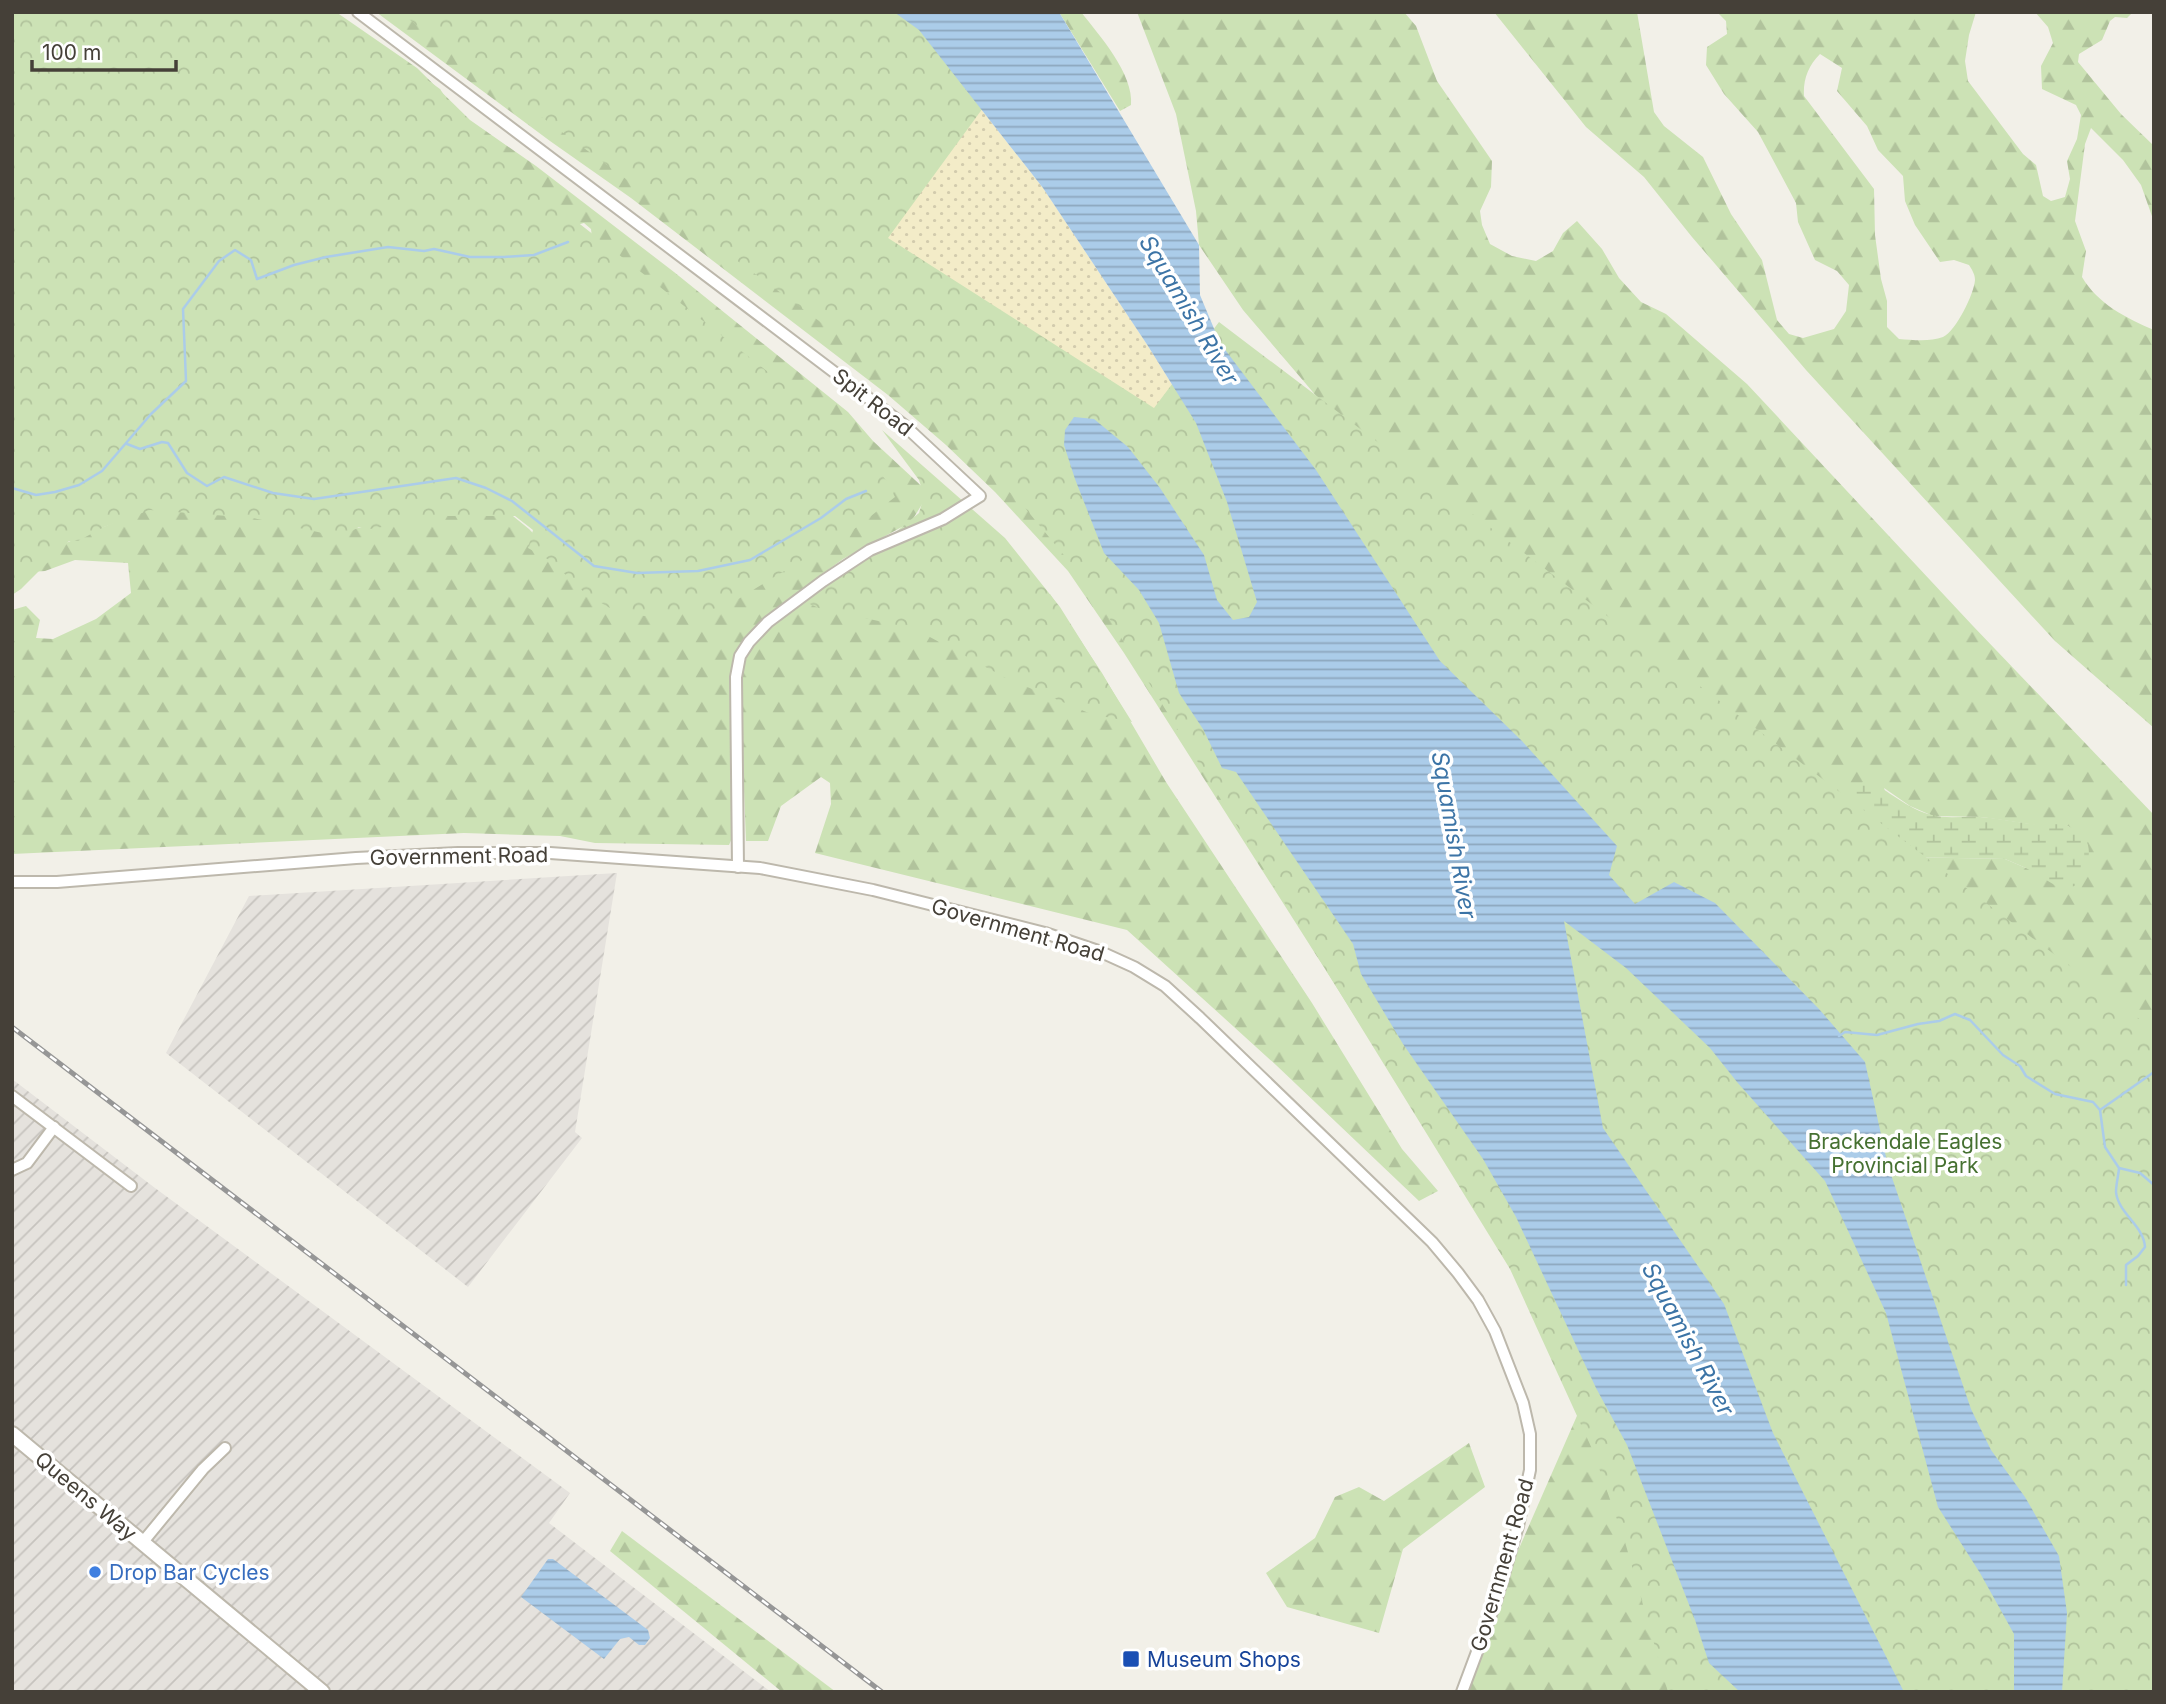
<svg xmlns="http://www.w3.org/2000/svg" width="2166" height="1704" font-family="Inter,sans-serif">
<defs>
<pattern id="industrial-furrows" width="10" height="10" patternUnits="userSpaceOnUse" patternTransform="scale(1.75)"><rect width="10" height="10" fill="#e5e2dd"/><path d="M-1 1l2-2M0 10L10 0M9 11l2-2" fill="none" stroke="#c6c3be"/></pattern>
<pattern id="forest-firs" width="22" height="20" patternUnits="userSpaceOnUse" patternTransform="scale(1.75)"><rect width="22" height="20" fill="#cce2b5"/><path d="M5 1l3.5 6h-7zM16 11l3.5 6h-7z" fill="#b1c39c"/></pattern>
<pattern id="wetland-marsh" width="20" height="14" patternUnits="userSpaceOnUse" patternTransform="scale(1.75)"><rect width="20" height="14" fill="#cce2b5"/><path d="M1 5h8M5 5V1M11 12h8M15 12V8" fill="none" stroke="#b1c39c"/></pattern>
<pattern id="sand-dots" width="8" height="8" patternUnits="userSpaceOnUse" patternTransform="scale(1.75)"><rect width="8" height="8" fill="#f3ecc8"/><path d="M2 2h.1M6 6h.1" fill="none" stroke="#d2cbad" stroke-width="1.8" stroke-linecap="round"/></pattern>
<pattern id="park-crowns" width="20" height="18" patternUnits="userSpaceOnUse" patternTransform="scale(1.75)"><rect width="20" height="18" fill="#cce2b5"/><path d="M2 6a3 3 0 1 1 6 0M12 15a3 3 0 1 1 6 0" fill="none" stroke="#b1c39c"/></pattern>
<pattern id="water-rules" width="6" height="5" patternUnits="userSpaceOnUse" patternTransform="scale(1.75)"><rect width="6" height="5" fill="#abcce9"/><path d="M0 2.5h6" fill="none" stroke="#8da7be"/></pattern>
</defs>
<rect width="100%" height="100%" fill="#f2f0e8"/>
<g fill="url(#industrial-furrows)">
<polygon points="617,873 575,1132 582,1138 468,1287 166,1053 249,896"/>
<polygon points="12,1079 155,1188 570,1493 549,1523 771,1692 12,1692"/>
</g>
<g fill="url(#forest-firs)" fill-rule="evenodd">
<polygon points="12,12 336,12 417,68 470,120 536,166 674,272 848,412 873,441 929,493 911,522 843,559 814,580 771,613 741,648 733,836 729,845 595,843 560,836 464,833 12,854 12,610 26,606 40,620 36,638 53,639 96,619 131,593 128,563 75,560 45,571 17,573 12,566 148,508 244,512 344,531 411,516 508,512 529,529 559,560 592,238 591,229 584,223 577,225"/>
<polygon points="376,12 507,12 541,43 657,167 799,291 822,315 886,355 1104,553 1139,590 1159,623 1179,693 1203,729 1244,806 1361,974 1403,1044 1483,1159 1516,1217 1596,1388 1697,1656 1720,1692 1469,1692 1496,1601 1583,1402 1503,1249 1124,653 1068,571 995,492 946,445 888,395 631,198 550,141"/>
<path d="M1059 12H1081C1099 35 1134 74 1131 105L1120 111Z"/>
<path d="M1137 12H1404L1416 26 1437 81 1492 161 1491 187 1480 211 1482 225 1490 244 1512 256 1536 261 1553 251 1563 233 1577 221 1602 249 1619 278 1641 302 1666 314 1747 384 1973 626 2154 815V1692L1358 445 1243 310 1199 245 1196 211 1176 114ZM1884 788 1910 806 1933 816 1982 817 2035 825 2069 826 2026 868 2005 859 1908 857Z"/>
<path d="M1494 12H1637L1654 112 1664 126 1703 157 1731 214 1762 260 1777 320 1789 334 1803 338 1834 329 1846 311 1849 285 1837 271 1815 260 1798 222 1796 203 1758 132 1724 94 1706 65 1707 47 1727 34 1726 21 1717 12H1976L1969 35 1965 61 1968 81 2023 154 2036 165 2043 196 2051 201 2065 197 2070 179 2067 161 2077 139 2081 115 2076 105 2042 89 2041 66 2053 43 2048 27 2035 12H2133L2127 18 2115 17 2110 21 2102 40 2079 54 2078 62 2121 114 2154 146V222L2141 185 2123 160 2091 128 2085 144 2075 221 2086 251 2082 277C2098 304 2126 318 2154 330V728L2055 641 1806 370 1692 237 1644 177 1586 127ZM1820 54 1842 68 1837 91 1867 126 1878 150 1903 176 1905 201 1915 225 1940 262 1954 260 1969 265C1972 270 1975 274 1975 280 1974 294 1956 331 1943 337 1930 342 1913 340 1899 339L1887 327V301L1881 279 1875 235 1874 189 1804 96C1803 80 1808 66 1820 54Z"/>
<path d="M822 585 1050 594 1102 673 1166 782 1312 1003 1402 1149 1438 1191 1419 1201 1276 1065 1127 930 815 853 831 804 830 783 821 777 781 806 768 841H746L740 685C742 673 744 660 751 649 768 625 801 604 822 585Z"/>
<polygon points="1469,1443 1485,1487 1403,1549 1379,1633 1287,1607 1266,1573 1315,1538 1335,1497 1359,1487 1384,1501"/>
<polygon points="622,1531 836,1692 782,1692 610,1551"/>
</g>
<path fill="url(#wetland-marsh)" d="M1866 780C1889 790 1907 809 1932 815 1946 819 1964 816 1980 817 1997 818 2015 822 2033 824 2043 826 2060 822 2070 827 2099 840 2089 864 2077 885L2063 890 2026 868 2005 859 1908 857 1851 820 1856 787Z"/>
<polygon fill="url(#sand-dots)" points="894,12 919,30 1043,188 1148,346 1196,423 1001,461 822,315"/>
<g fill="url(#park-crowns)">
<polygon points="12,12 332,12 440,89 469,133 496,158 843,431 886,480 895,497 857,527 725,607 658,617 620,614 586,594 551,561 528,548 533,530 515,516 446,516 370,529 359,527 341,537 253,518 150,510 104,527 78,541 69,541 21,589 12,595"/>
<polygon points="399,12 1053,12 888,238 1154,408 1219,322 2154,1030 2154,1692 1668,1692 1625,1542 1593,1451 1510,1269 1090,587 1026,509 906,385"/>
<polygon points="882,430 1005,538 1060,607 1132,722 1091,714 1006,678 915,629 819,608 798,599 874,550 919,513 924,496 919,480"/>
</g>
<g fill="url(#water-rules)">
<polygon points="894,12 1059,12 1199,245 1200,295 1220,343 1316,470 1440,661 1522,741 1617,846 1609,875 1635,904 1674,882 1715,903 1819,1009 1865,1062 1888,1166 1971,1409 1991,1450 2025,1497 2059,1556 2067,1613 2062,1692 2014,1692 2014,1634 1980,1573 1938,1507 1886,1313 1825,1181 1737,1082 1710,1048 1626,968 1564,921 1603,1128 1724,1304 1773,1433 1904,1692 1740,1692 1709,1663 1695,1620 1627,1445 1596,1388 1516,1217 1483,1159 1403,1044 1361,974 1353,944 1236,772 1222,768 1203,729 1179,693 1159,623 1139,590 1104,553 1075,479 1064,445 1065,430 1074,417 1094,419 1128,447 1160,488 1204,555 1217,600 1233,620 1249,617 1257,602 1227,502 1196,423 1148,346 1043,188 919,30"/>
<polygon points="548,1559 553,1559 648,1630 650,1638 645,1645 639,1645 629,1637 620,1639 604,1659 521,1597"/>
</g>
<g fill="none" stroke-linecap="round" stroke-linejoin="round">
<g stroke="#abcce9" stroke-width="2.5">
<polyline points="127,444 140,449 162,442 168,443 187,473 207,486 224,477 273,493 314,499 456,478 486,488 512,501 594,566 637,573 698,571 750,560 821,518 846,499 866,491"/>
<polyline points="12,488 36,495 55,492 79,485 102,471 151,414 186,381 183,309 219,261 235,250 251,260 257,279 294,265 326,257 388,247 424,251 434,249 470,257 504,257 534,255 568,242"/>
<polyline points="1839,1036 1845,1032 1877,1035 1918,1024 1939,1021 1955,1014 1970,1020 2003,1055 2020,1066 2026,1076 2055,1094 2093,1102 2100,1110 2105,1147 2119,1168 2140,1173 2154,1185"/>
<polyline points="2100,1110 2154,1072"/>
<path d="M2119 1169C2118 1177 2116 1185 2116 1192 2118 1213 2144 1226 2145 1247L2138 1256 2126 1265V1285"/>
</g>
<defs>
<g id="minor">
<polyline points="358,12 904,425 980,496 943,519 870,550 823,581 768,622 749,642 740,656 736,677 738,867"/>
<polyline points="12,882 57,882 356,858 458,853 550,853 760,868 873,890 1045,933 1101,952 1134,967 1165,986 1200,1018 1432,1242 1458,1273 1478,1300 1495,1331 1523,1403 1530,1434 1530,1470 1518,1526 1496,1601 1462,1692"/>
<polyline points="12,1096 131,1186"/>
<polyline points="12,1170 27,1163 54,1127"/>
<polyline points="142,1543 203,1469 225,1448"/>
</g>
<polyline id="tertiary" points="12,1434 322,1692"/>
</defs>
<use href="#minor" stroke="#bdb8ac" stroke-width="14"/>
<use href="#tertiary" stroke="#bdb8ac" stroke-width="18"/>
<use href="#minor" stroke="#fff" stroke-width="10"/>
<use href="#tertiary" stroke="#fff" stroke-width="14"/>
<defs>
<polyline id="rail" points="12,1027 882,1692"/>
</defs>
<use href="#rail" stroke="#969696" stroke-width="5"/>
<use href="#rail" stroke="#fff" stroke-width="2.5" stroke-dasharray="8" stroke-linecap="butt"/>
</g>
<circle fill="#3f7fe0" stroke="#fff" stroke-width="2.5" cx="95" cy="1572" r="7"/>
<rect fill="#1a4fb4" stroke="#fff" stroke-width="2.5" x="1122" y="1650" width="18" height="18" rx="3.5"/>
<g text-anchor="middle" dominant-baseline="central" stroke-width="7" stroke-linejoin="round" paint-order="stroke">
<g font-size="21" fill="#454038" stroke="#fff">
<text transform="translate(873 402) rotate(38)">Spit Road</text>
<text transform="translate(459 856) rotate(-1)">Government Road</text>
<text transform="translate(1018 930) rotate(16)">Government Road</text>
<text transform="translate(86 1496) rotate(40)">Queens Way</text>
<text transform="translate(1502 1565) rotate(-74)">Government Road</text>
</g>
<g font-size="21" fill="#467131" stroke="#fff">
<text x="1905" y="1141">Brackendale Eagles<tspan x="1905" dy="24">Provincial Park</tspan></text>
</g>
<g font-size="21" fill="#366cbe" stroke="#fff" text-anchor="start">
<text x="109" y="1572">Drop Bar Cycles</text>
</g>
<g font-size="21" fill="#164399" stroke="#fff" text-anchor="start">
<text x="1147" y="1659">Museum Shops</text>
</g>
<g font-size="23" font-style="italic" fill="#3c74a6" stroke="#fff">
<text transform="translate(1189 310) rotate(59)">Squamish River</text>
<text transform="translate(1454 835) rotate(80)">Squamish River</text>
<text transform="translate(1688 1339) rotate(62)">Squamish River</text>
</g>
</g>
<rect width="2166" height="1704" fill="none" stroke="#454038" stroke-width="28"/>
<path d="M32 60v10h144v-10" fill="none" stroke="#454038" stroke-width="3.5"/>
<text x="42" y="60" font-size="21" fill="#454038" stroke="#ffffff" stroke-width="5" paint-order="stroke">100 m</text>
</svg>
